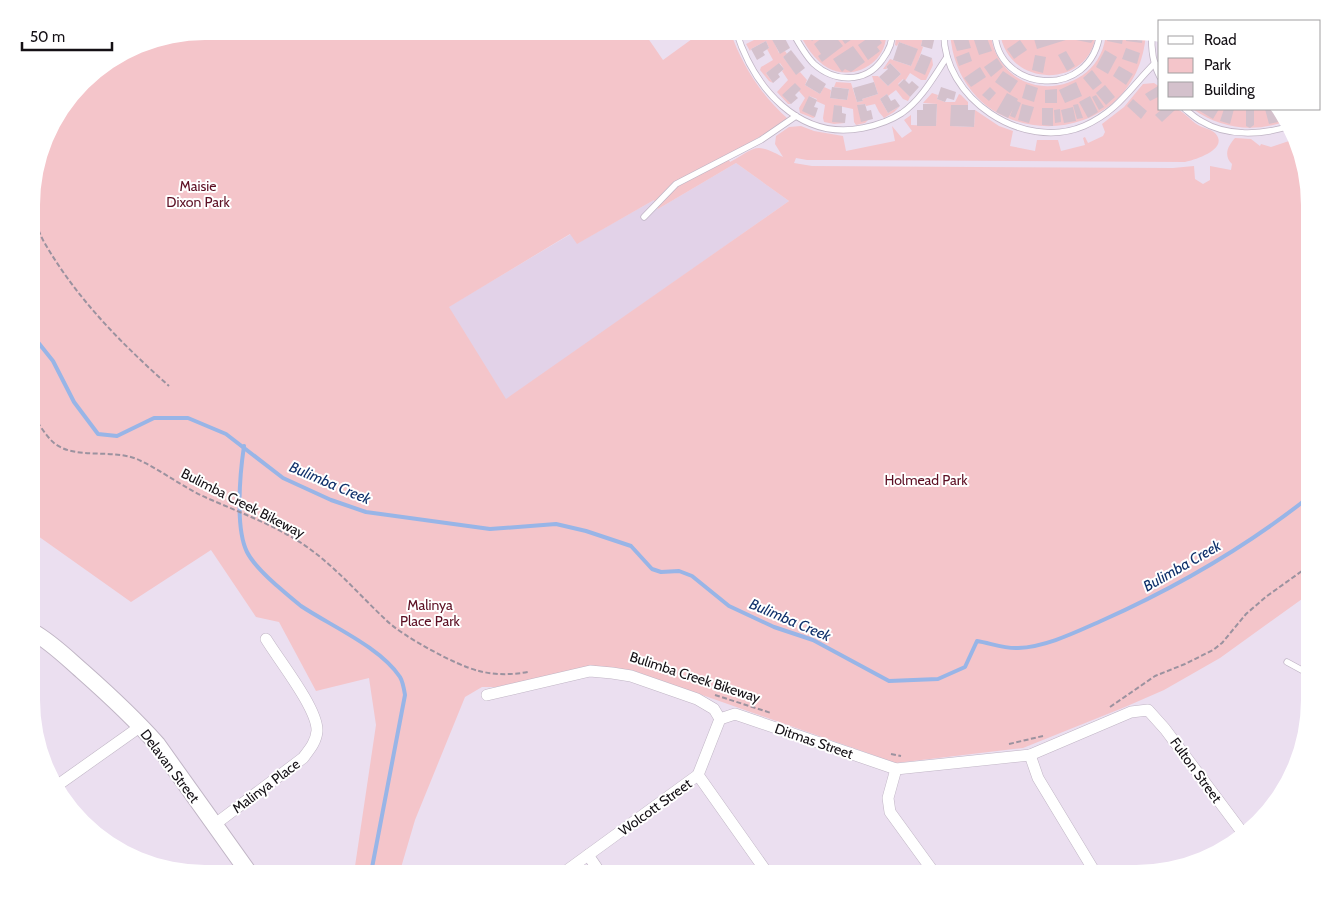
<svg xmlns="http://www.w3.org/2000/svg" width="1341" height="905" font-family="Cabin,sans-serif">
<rect width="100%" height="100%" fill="#ebdff0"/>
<polygon fill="#e2d2e8" points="736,163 789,201 506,400 448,307 571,234 578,243 654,200 658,209"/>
<g fill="#f4c5ca" fill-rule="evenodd">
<path d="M205 31H643L663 60 703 31H730C742 65 761 95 787 118L783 123 727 156 730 162C757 147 754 142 783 157L775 144 776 136 789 127 801 126 814 131 843 136 846 151 895 141 892 126 902 138 912 131 904 120 911 115V125L936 126 937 104 923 103 932 93 938 95 937 99 945 102H955L959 94 961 95 968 102V105H951V126L974 127 975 110 999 126 1013 131 1010 146 1035 151 1037 140H1058L1061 151 1085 145 1083 138 1085 137 1088 143 1103 136 1105 132 1102 124 1124 107 1143 84 1154 83 1160 87V109C1165 109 1171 108 1175 109 1183 110 1191 121 1198 125 1203 128 1211 129 1215 133 1230 149 1195 160 1185 162L839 160H807L796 158 794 163 812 166 1173 168 1194 166 1195 179 1203 184 1210 180V166L1231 170 1232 164C1223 155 1228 146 1235 138L1251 139 1260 146 1261 144 1271 147 1295 139 1309 194V594L1220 658 1164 690 1125 707 1023 748 896 763 631 670 590 667 496 687H482L465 697 415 820 400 871 401 873H354L376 725 369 678 316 691 279 622 256 617 211 550 131 602 38 536 33 534V183L49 128 90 75 139 44ZM736 163 789 201 506 399 449 307 570 234 577 244 654 200 658 209Z"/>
<polygon points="764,31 775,31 770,34 779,53 785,51 787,54 783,57 796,74 800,72 807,80 805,85 820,94 824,87 831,90 830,98 847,100 849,89 834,87 836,82 851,83 857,102 863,101 862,99 878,94 872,76 878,76 888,86 901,74 890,63 886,67 887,69 883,69 890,59 911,66 917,49 899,42 897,46 895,45 897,32 899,32 899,35 912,36 913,32 924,32 921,46 923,47 915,70 932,58 933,65 926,80 921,80 910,73 905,81 903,79 898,84 910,97 908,101 903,99 896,90 888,96 887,94 880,99 888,113 900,106 894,112 884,118 879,112 875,104 866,106 865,104 858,105 868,120 865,123 856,125 854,122 853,109 834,105 845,123 834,124 824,122 823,118 825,105 816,101 817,99 809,96 815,117 813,118 800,113 799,108 805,98 799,91 783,95 791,104 788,104 777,92 788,80 782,71 784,69 780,63 766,73 773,83 769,81 760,70 761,67 773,60 767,49 769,48 766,41 751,49 750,51 746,44 762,36"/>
<path d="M798 31 886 32C888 62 854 82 828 68 814 60 805 45 798 31Z"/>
<path d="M950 32H990C992 41 993 49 998 57 1026 107 1103 89 1106 32H1146C1139 157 958 158 950 32Z"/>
<path d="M1000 32H1096C1092 89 1007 90 1000 32Z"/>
<path d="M1193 109H1276L1286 121C1254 133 1221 129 1193 109Z"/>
</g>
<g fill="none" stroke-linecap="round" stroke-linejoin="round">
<g stroke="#98b5e7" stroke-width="4">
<path d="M33 336 53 361 74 402 98 434 117 436 154 418H188L226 434 283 478 331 500 366 512 490 529 556 524 586 531 631 546 652 569 661 572 679 571 692 576 729 606 774 627 813 640 889 681 938 679 965 667 977 641C990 643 1005 649 1018 648 1046 647 1076 632 1101 621 1175 588 1246 547 1309 497"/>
<path d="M244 446C240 473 235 528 247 552 253 564 265 575 275 584 283 591 292 599 301 606 331 626 380 647 400 677 403 682 404 689 405 695L371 873"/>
</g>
</g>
<g fill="#d4c1cc">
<polygon points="775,31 781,31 790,48 780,54 769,34"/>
<polygon points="803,31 826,31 812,41"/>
<polygon points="831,31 843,46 822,62 818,56 821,54 814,44"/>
<polygon points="836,31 855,31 858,35 845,44"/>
<polygon points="899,32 913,32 912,36 899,35"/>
<polygon points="924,32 936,32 932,49 921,46"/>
<polygon points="956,32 966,32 971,48 957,51 951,33"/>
<polygon points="1032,32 1066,32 1069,39 1037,49"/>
<polygon points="1077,32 1093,34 1094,39 1091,43 1076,40 1075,35"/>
<polygon points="1108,32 1124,32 1122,44 1107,41"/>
<polygon points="1127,32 1143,32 1142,43 1126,41"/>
<polygon points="875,33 882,43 877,47 880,51 868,60 858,45"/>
<polygon points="985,33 992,51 979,55 973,37"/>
<polygon points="1020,40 1027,50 1014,59 1007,49"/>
<polygon points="766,41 769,48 763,52 765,55 757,60 751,49"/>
<polygon points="899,42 918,49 911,66 893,60"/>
<polygon points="853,46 865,62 851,72 845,69 842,72 833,59"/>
<polygon points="1126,48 1140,53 1137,64 1122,59"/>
<polygon points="791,50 805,68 796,75 783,57"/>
<polygon points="1105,50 1117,57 1108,74 1096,67"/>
<polygon points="1066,51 1075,66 1067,71 1058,55"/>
<polygon points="969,52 972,61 959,66 956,57"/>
<polygon points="921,54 932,58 925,75 914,70"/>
<polygon points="1035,55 1046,57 1043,73 1032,70"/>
<polygon points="997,58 1003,67 991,77 984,67"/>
<polygon points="779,63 784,69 778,74 780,77 773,83 766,73"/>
<polygon points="890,63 901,74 888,86 879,77 888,69 886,67"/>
<polygon points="1119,66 1133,74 1126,85 1113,76"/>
<polygon points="980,67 986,77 971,87 964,78"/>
<polygon points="1092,70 1102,83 1093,90 1083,78"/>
<polygon points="1003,71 1018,81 1010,93 995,82"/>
<polygon points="811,74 826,84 820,94 805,85"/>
<polygon points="904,79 909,84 912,81 919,87 910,97 898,85"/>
<polygon points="874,82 878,94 862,99 863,101 857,102 853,88"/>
<polygon points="1076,82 1082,96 1065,103 1059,90"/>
<polygon points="795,83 801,89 795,95 798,98 791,104 782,95"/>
<polygon points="1026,84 1038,88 1034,102 1022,98"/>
<polygon points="1105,85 1115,97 1106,105 1096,93"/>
<polygon points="1158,86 1160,90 1160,96 1150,101 1145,94"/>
<polygon points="832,87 849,89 847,100 830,98"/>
<polygon points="941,87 956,92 954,100 947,98 945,102 937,99"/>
<polygon points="990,87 996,93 989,101 982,95"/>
<polygon points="1057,89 1057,103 1045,103 1045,90"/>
<polygon points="1007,93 1018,99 1017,101 1021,103 1015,118 1010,116 1013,109 1008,118 996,112"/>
<polygon points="887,94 891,101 895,99 900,106 888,113 880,99"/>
<polygon points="1096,95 1104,107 1099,110 1092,97"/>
<polygon points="809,96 817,100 814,107 818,108 815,117 802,111"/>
<polygon points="1090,96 1098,112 1088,118 1079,102"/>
<polygon points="1133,99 1147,111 1141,119 1127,106"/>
<polygon points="865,104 867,111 871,110 873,119 861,122 857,105"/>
<polygon points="923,104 937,104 936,126 917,126 917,110 923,110"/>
<polygon points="1022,104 1034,107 1029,123 1018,120"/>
<polygon points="1078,104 1083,118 1077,119 1073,105"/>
<polygon points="834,105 842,106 842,113 846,114 845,123 832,122"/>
<polygon points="951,105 968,105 968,110 975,110 974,127 950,126"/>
<polygon points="1073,107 1076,121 1064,123 1061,110"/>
<polygon points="1042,108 1053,108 1053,126 1042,125"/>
<polygon points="1060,109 1061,122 1055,123 1054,110"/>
<polygon points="1162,109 1175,110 1162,122 1155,115"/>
<polygon points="1199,109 1219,109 1213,119 1198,110"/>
<polygon points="1224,109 1234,109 1230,124 1220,121"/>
<polygon points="1248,109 1254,110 1254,125 1250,128 1246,126 1246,110"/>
<polygon points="1265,109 1275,109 1278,122 1269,124"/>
</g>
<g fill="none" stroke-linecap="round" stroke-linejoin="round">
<defs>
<g id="lane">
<path d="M736 31C754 88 799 141 863 128 878 125 890 121 902 113 922 99 934 76 947 57"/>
<path d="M792 31C798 42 805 55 814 64 834 82 865 84 882 60 888 52 893 42 892 32"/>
<path d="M944 32C942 98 1023 152 1084 126 1118 111 1130 88 1155 63"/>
<path d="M995 32C996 92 1092 102 1100 32"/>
<path d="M1152 33C1151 47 1153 64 1160 77"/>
<path d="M1185 109C1190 113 1195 118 1201 121 1227 137 1262 135 1290 126"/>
<polyline points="644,217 676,184 761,140 796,116"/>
<polyline points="1287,662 1309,674"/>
</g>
<g id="street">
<polyline points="487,695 590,671 612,673 631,676 697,699 714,709 720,719 735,714 896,769 1030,755 1131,712 1148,710 1165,729 1242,832"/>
<polyline points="1030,755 1038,778 1096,874"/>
<polyline points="896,769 888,798 890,812 935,874"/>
<polyline points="698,775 768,874"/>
<polyline points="55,787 141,726"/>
<path d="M214 825 303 758C310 749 316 742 317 731 318 709 278 659 266 639"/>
<polyline points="588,855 601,874"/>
<polyline points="562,874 698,775 720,719"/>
</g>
<path id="secondary" d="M33 632C51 642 66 657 82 671 108 694 134 718 157 744L249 873"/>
</defs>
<use href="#lane" stroke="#c0b5c5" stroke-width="7"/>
<use href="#street" stroke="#c0b5c5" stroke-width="12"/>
<use href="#secondary" stroke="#c0b5c5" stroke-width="18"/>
<g stroke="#9b929f" stroke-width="2" stroke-dasharray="5 2.5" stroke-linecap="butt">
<path d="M33 216C37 226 41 238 47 247 79 301 123 345 169 386"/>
<path d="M33 416C39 424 46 436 54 443 76 461 114 447 141 461 164 472 184 488 207 498 234 510 261 520 286 534 326 555 354 590 386 620 402 636 457 666 479 671 495 675 511 675 528 672"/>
<polyline points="715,695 771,713"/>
<polyline points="1110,707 1155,676 1185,664 1213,650 1222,643 1246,614 1267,596 1309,566"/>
<polyline points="1009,744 1043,736"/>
<polyline points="891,754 901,756"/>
</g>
<use href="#lane" stroke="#fff" stroke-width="5.5"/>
<use href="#street" stroke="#fff" stroke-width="11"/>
<use href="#secondary" stroke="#fff" stroke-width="16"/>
</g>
<g text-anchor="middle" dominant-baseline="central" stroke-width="4" stroke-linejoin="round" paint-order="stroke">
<g font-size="14" fill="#5d1024" stroke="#fff">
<text x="198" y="186">Maisie<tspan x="198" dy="16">Dixon Park</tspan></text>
<text x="926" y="480">Holmead Park</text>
<text x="430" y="605">Malinya<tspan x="430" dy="16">Place Park</tspan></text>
</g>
<g font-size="14" fill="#141015" stroke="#fff">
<text transform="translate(243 503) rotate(27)">Bulimba Creek Bikeway</text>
<text transform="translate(695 677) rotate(18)">Bulimba Creek Bikeway</text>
<text transform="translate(814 741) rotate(19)">Ditmas Street</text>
<text transform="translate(170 766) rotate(53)">Delavan Street</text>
<text transform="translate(1196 770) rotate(54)">Fulton Street</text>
<text transform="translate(266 786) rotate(-37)">Malinya Place</text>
<text transform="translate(655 807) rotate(-36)">Wolcott Street</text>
</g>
<g font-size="15" font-style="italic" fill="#10316b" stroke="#fff">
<text transform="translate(330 483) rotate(23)">Bulimba Creek</text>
<text transform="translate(1182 566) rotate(-30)">Bulimba Creek</text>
<text transform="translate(790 620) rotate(23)">Bulimba Creek</text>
</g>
</g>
<path d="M0 0H1341V905H0ZM205 40H1136A165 165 0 0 1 1301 205V700A165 165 0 0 1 1136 865H205A165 165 0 0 1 40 700V205A165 165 0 0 1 205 40Z" fill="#fff" fill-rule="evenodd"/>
<rect x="1158" y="20" width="162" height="90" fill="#ffffff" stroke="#a19fa1"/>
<rect x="1168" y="36" width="25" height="8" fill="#ffffff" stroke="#a19fa1"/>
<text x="1204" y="45" font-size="15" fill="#141015">Road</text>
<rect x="1168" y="58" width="25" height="15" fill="#f4c5ca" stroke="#a19fa1"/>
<text x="1204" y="70" font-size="15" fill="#141015">Park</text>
<rect x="1168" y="82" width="25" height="15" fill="#d4c1cc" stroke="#a19fa1"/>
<text x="1204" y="95" font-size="15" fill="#141015">Building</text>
<path d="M22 42v8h90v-8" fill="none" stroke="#141015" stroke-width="2.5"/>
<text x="30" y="42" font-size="15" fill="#141015" stroke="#ffffff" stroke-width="4" paint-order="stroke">50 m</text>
</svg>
